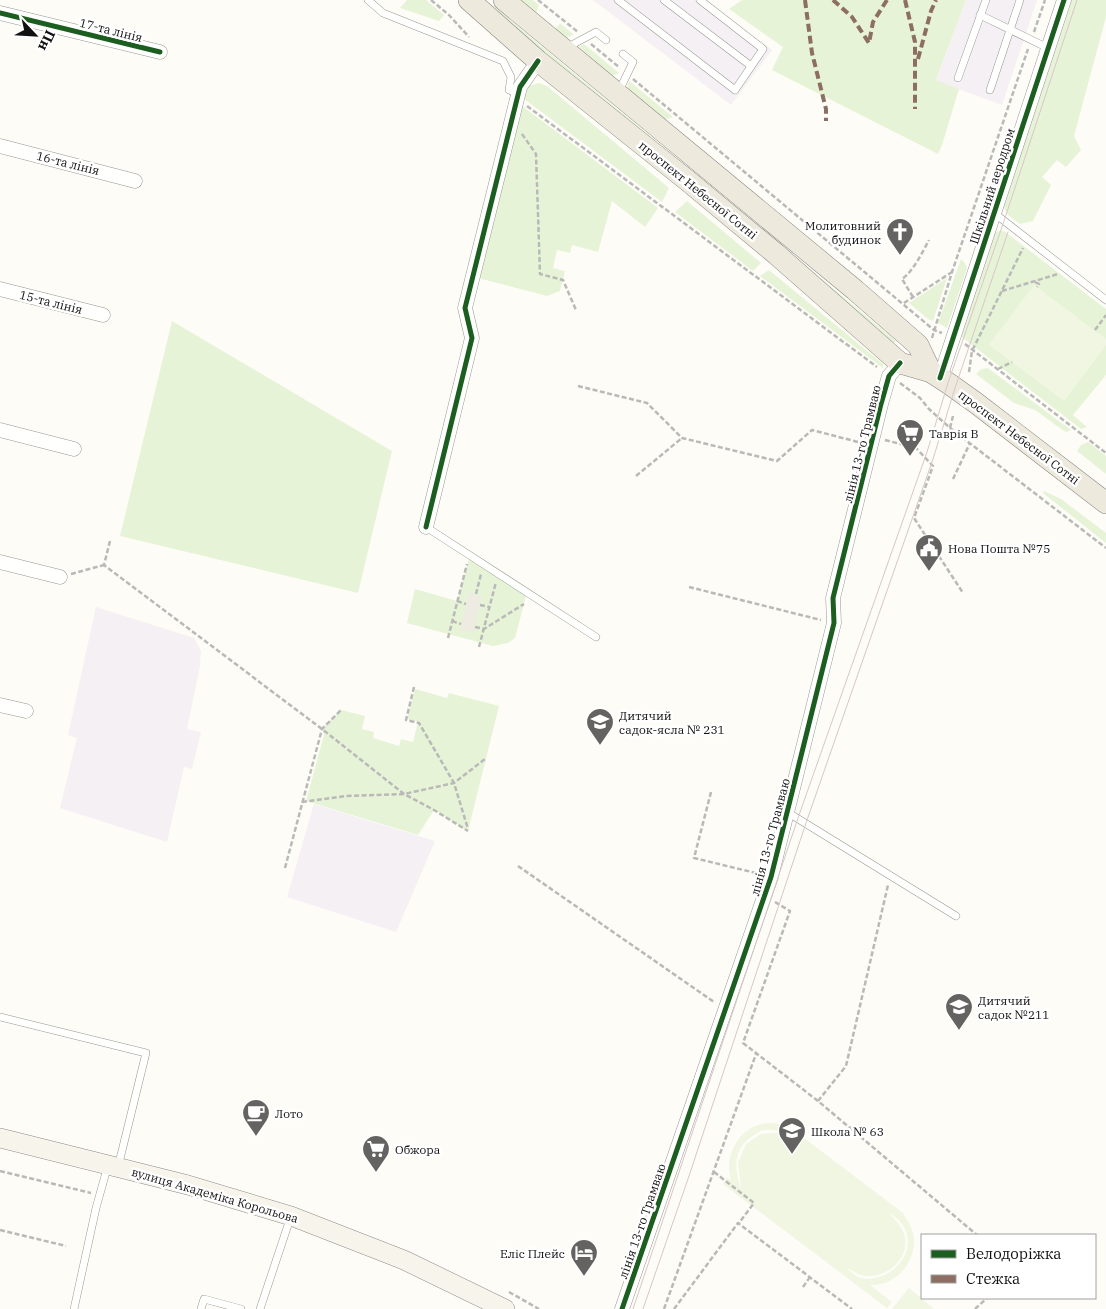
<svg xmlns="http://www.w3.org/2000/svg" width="1106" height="1309" font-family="'IBM Plex Serif',serif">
<rect width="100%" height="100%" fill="#fdfcf7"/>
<g fill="#f5f0f3">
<polygon points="593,0 707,0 772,50 731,105"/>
<polygon points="966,0 1037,0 1002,105 936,81"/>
<polygon points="96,607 194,638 201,651 200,666 187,729 201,732 192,769 184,767 167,842 60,808 77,738 68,735"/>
<polygon points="314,804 435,841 396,932 287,897"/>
</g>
<g fill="#e7f3d7">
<polygon points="407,0 426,0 444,15 439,21 400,8"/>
<polygon points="481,0 486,0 895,340 895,343 893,343"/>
<polygon points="521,0 533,0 539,5 536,13"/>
<polygon points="742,0 966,0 936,80 959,89 942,145 938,154 772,70 783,47 729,9"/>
<polygon points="1070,0 1106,0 1106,17 1074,136 1081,150 1066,167 1057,160 1042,177 1051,185 1033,221 1020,224 1008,215 1002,205"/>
<polygon points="560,23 574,35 565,38 555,30"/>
<polygon points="584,44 619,73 615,75 611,75 579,47"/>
<polygon points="629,81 673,117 664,120 627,89"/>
<polygon points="539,83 547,86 669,188 662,202 523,98 529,86"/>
<polygon points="521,105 658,208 645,227 612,201 598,252 572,245 570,253 557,250 553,268 565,271 560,291 547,296 478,278"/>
<polygon points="687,201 761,263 753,271 675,212"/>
<polygon points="998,231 1004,231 1106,309 1106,375 1073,415 1087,427 1081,429 959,335 993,234"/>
<polygon points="961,259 965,263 967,268 947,328 938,323"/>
<polygon points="769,270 883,364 883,368 760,276"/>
<polygon points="947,278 933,321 928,319 909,303"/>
<polygon points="172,321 392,451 358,593 120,536"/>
<polygon points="988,368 1071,430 1067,432 1064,431 1035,410 1014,403 976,374 981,369"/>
<polygon points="1088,442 1106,456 1106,474 1077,451 1081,445"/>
<polygon points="1044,491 1061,499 1106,533 1106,543 1043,493"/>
<polygon points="470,555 527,592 515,638 508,643 493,646 407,623 415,589 457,601"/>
<polygon points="415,689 447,698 449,693 499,706 468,831 434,810 418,835 306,801 324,735 322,729 341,710 365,716 362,729 374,732 373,738 399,746 401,739 413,742 418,722 407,719"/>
</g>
<g fill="#f0f6e1" fill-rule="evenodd">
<polygon points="1034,285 1106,339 1106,345 1064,401 989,345"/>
<path d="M775 1123 788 1126 903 1213C908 1222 915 1231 914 1242 913 1266 894 1286 870 1285L892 1302 887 1308 723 1184 727 1178 731 1180C724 1157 738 1128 763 1124 766 1123 771 1123 775 1123ZM763 1130H774L783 1132 761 1134 746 1144 738 1163 741 1188C731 1162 736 1142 763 1130ZM889 1212C896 1217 901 1221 905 1229 915 1251 897 1274 875 1278 871 1279 864 1279 860 1278 855 1276 850 1271 847 1268 852 1270 857 1274 861 1275 885 1281 912 1258 904 1234 901 1225 893 1218 889 1212Z"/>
<polygon points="909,1288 934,1309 892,1309"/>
</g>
<polygon fill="#edebe2" points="469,593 482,596 473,633 460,630"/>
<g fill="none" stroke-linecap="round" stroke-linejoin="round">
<defs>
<g id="lane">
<polyline points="368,0 383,13 503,61 511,77 509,90 519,94"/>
<polyline points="618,0 735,90 763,49 700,0"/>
<polyline points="664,0 751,66"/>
<polyline points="980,15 1048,48"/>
<polyline points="566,48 596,32 606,40"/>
<polyline points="958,78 986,0"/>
<polyline points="990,90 1020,0"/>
<polyline points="619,91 633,62 623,54"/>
<polyline points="994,213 1106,300"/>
<polyline points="426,527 596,637"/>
<polyline points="787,812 956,916"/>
<polyline points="0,1017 146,1053 118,1167"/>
<polyline points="74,1309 96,1208 108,1165"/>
<polyline points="201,1309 204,1299 241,1309"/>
<polyline points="260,1309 291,1216"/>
</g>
<g id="street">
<polyline points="0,13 160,52"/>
<polyline points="0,146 135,181"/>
<polyline points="0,289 103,315"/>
<polyline points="940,378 1064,0"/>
<polyline points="0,430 74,449"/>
<polyline points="426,527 472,338 465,308 520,87 538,61"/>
<polyline points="0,562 60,577"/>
<polyline points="0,705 26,711"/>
<polyline points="622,1309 771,877 834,623 833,598 881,404 889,376 900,363"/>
</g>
<polyline id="secondary" points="0,1138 188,1185 291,1216 404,1260 505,1309"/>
<g id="primary">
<polyline points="469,0 538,61 688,181 776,254 900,363 931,372 948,383 976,403 1106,503"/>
<polyline points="504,0 855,290 918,345 931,372"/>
</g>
</defs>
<use href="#lane" stroke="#979795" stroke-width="8"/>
<use href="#street" stroke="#979795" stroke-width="15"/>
<use href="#secondary" stroke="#8e8d8b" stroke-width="20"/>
<use href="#primary" stroke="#858482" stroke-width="22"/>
<g stroke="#b9b9b8" stroke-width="2.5" stroke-dasharray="5 2.5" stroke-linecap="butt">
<polyline points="431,0 449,15 469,37"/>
<polyline points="538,0 578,32"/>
<polyline points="1034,32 1045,0"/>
<polyline points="591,44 620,68"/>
<polyline points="633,79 934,330 942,333"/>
<polyline points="527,106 877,367"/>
<polyline points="522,134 536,154 540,274 563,280 576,310"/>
<polyline points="1035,282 1039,284 1037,287"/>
<polyline points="1002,291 1058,274"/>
<path d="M913 297 902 279C913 272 923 251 929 240"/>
<polyline points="904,303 952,272"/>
<polyline points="1095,330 1106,315"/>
<polyline points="932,338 952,272 1028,49"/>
<polyline points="965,344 1106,453"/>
<polyline points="998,369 1012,362"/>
<polyline points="969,372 972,351 1023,248"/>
<polyline points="900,383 920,398 929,409 950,428 1106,548"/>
<polyline points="578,386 647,403 682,438 777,461 812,430 858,442"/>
<polyline points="950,428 953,416"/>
<polyline points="885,440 916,448 933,466 914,518 963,593"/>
<polyline points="636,476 682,438"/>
<polyline points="953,479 970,443"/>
<polyline points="110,541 104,565 322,729 404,794 434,810 468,831"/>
<polyline points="71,574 104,565"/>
<polyline points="689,587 821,620"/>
<polyline points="476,594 481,574"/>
<polyline points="457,601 466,604"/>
<polyline points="480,605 489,607"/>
<polyline points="452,621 461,624"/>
<polyline points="475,627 484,629 524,604"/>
<polyline points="448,638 467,564"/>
<polyline points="479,647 496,582"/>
<polyline points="414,687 406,720 419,723 454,783 468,829"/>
<polyline points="711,792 694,858 760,874"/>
<polyline points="302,802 346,796 404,794 454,783 485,759"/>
<polyline points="518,866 714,1002"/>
<polyline points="285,868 322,729 341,710"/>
<polyline points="775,902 790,911 743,1043 818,1101 977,1235"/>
<polyline points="818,1101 846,1066 888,885"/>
<polyline points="0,1171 91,1193"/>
<polyline points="714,1172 754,1203 739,1223"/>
<polyline points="0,1230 66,1246"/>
<polyline points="803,1287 810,1277"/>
<polyline points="509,1292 539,1309"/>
<polyline points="664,1309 756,1054"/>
<polyline points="674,1309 738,1223 852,1309"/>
<polyline points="975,1309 987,1298"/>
</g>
<use href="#lane" stroke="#fffffe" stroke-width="7"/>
<use href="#street" stroke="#fffffe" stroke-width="14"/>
<use href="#secondary" stroke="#f6f4eb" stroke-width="19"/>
<use href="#primary" stroke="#ede9dc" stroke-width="21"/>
<g stroke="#d9c6c7" stroke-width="1">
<polyline points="633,1309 798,818 927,452 948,383 1004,221 1077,0"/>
<polyline points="643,1309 689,1176 806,823 933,459 955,388 1008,232"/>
</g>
<g stroke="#8d6e63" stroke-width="4" stroke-dasharray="8 4" stroke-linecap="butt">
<polyline points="805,0 812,53 826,109 826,121"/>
<polyline points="833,0 852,17 869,43 873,22 887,0"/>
<polyline points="905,0 915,42 915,109"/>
<polyline points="918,59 931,11 936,0"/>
</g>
<defs>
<g id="cycleway">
<polyline points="0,13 160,52"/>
<polyline points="940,378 1064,0"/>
<polyline points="426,527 472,338 465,308 520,87 538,61"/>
<polyline points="622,1309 771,877 834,623 833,598 881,404 889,376 900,363"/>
</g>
</defs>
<use href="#cycleway" stroke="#fff" stroke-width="8"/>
<use href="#cycleway" stroke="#1b5e20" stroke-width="5"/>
</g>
<defs>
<symbol id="church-pin" viewBox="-11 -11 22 30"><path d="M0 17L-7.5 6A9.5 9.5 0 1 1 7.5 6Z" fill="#646362" stroke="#fff"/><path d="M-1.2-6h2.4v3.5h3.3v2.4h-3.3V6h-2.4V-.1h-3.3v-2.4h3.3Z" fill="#fff"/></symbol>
<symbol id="supermarket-pin" viewBox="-11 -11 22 30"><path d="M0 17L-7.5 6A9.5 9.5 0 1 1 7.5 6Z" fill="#646362" stroke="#fff"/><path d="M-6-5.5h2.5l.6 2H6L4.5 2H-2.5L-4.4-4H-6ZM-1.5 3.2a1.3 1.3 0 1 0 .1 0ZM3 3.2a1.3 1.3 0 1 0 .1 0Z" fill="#fff"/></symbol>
<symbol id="civic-pin" viewBox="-11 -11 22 30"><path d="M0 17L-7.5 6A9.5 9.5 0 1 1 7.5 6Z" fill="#646362" stroke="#fff"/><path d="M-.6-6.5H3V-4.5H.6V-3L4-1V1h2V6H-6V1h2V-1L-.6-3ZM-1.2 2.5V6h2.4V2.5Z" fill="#fff"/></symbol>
<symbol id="school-pin" viewBox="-11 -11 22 30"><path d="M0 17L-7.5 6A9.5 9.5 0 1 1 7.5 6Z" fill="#646362" stroke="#fff"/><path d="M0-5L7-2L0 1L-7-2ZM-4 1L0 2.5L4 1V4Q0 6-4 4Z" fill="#fff"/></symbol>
<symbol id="cafe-pin" viewBox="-11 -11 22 30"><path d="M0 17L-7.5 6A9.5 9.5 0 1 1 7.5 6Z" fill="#646362" stroke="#fff"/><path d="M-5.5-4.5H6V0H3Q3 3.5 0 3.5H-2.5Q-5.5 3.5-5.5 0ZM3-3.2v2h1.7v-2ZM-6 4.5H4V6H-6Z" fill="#fff"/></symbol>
<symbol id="hotel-pin" viewBox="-11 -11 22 30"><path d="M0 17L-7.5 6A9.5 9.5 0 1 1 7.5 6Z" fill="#646362" stroke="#fff"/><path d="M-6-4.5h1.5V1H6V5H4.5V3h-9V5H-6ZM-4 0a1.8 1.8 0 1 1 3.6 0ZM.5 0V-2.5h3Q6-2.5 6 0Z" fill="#fff"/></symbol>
</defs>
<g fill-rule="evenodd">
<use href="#church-pin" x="884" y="216" width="32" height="43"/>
<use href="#supermarket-pin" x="894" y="417" width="32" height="43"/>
<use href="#civic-pin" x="913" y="532" width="32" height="43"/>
<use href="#school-pin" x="584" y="706" width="32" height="43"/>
<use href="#school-pin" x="943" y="991" width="32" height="43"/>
<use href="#cafe-pin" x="240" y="1097" width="32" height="43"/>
<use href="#school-pin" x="776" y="1115" width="32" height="43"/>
<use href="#supermarket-pin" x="360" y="1133" width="32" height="43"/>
<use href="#hotel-pin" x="568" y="1237" width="32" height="43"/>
</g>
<g text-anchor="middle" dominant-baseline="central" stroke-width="5" stroke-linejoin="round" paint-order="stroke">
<g font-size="12" fill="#111" stroke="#fff">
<text transform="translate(111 30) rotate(14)">17-та лінія</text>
<text transform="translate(68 163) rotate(14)">16-та лінія</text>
<text transform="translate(992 186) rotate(-72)">Шкільний аеродром</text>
<text transform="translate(698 190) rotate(39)">проспект Небесної Сотні</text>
<text transform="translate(51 302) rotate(14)">15-та лінія</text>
<text transform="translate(1019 437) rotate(37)">проспект Небесної Сотні</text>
<text transform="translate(862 444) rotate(-76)">лінія 13-го Трамваю</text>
<text transform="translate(770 837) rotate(-75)">лінія 13-го Трамваю</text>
<text transform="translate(215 1195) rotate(16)">вулиця Академіка Корольова</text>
<text transform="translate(642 1221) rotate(-71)">лінія 13-го Трамваю</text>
</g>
<g font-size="12" fill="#111" stroke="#fff" text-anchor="start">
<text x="881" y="225" text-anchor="end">Молитовний<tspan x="881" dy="14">будинок</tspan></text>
<text x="929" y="433">Таврія В</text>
<text x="948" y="548">Нова Пошта №75</text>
<text x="619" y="715">Дитячий<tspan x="619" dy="14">садок-ясла № 231</tspan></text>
<text x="978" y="1000">Дитячий<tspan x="978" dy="14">садок №211</tspan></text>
<text x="275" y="1113">Лото</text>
<text x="811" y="1131">Школа № 63</text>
<text x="395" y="1149">Обжора</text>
<text x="565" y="1253" text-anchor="end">Еліс Плейс</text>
</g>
</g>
<rect x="921" y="1234" width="175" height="65" fill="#ffffff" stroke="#a0a0a0"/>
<rect x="931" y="1250" width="25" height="8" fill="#1b5e20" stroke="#a0a0a0"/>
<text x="966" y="1259" font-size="15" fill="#111111">Велодоріжка</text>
<rect x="931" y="1275" width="25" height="8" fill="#8d6e63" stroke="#a0a0a0"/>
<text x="966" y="1284" font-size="15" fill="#111111">Стежка</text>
<g transform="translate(35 35) rotate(115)" stroke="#ffffff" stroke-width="4" paint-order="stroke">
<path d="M0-4L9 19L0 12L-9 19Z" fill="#111111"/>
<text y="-8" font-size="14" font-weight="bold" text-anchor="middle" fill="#111111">Пн</text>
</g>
</svg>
